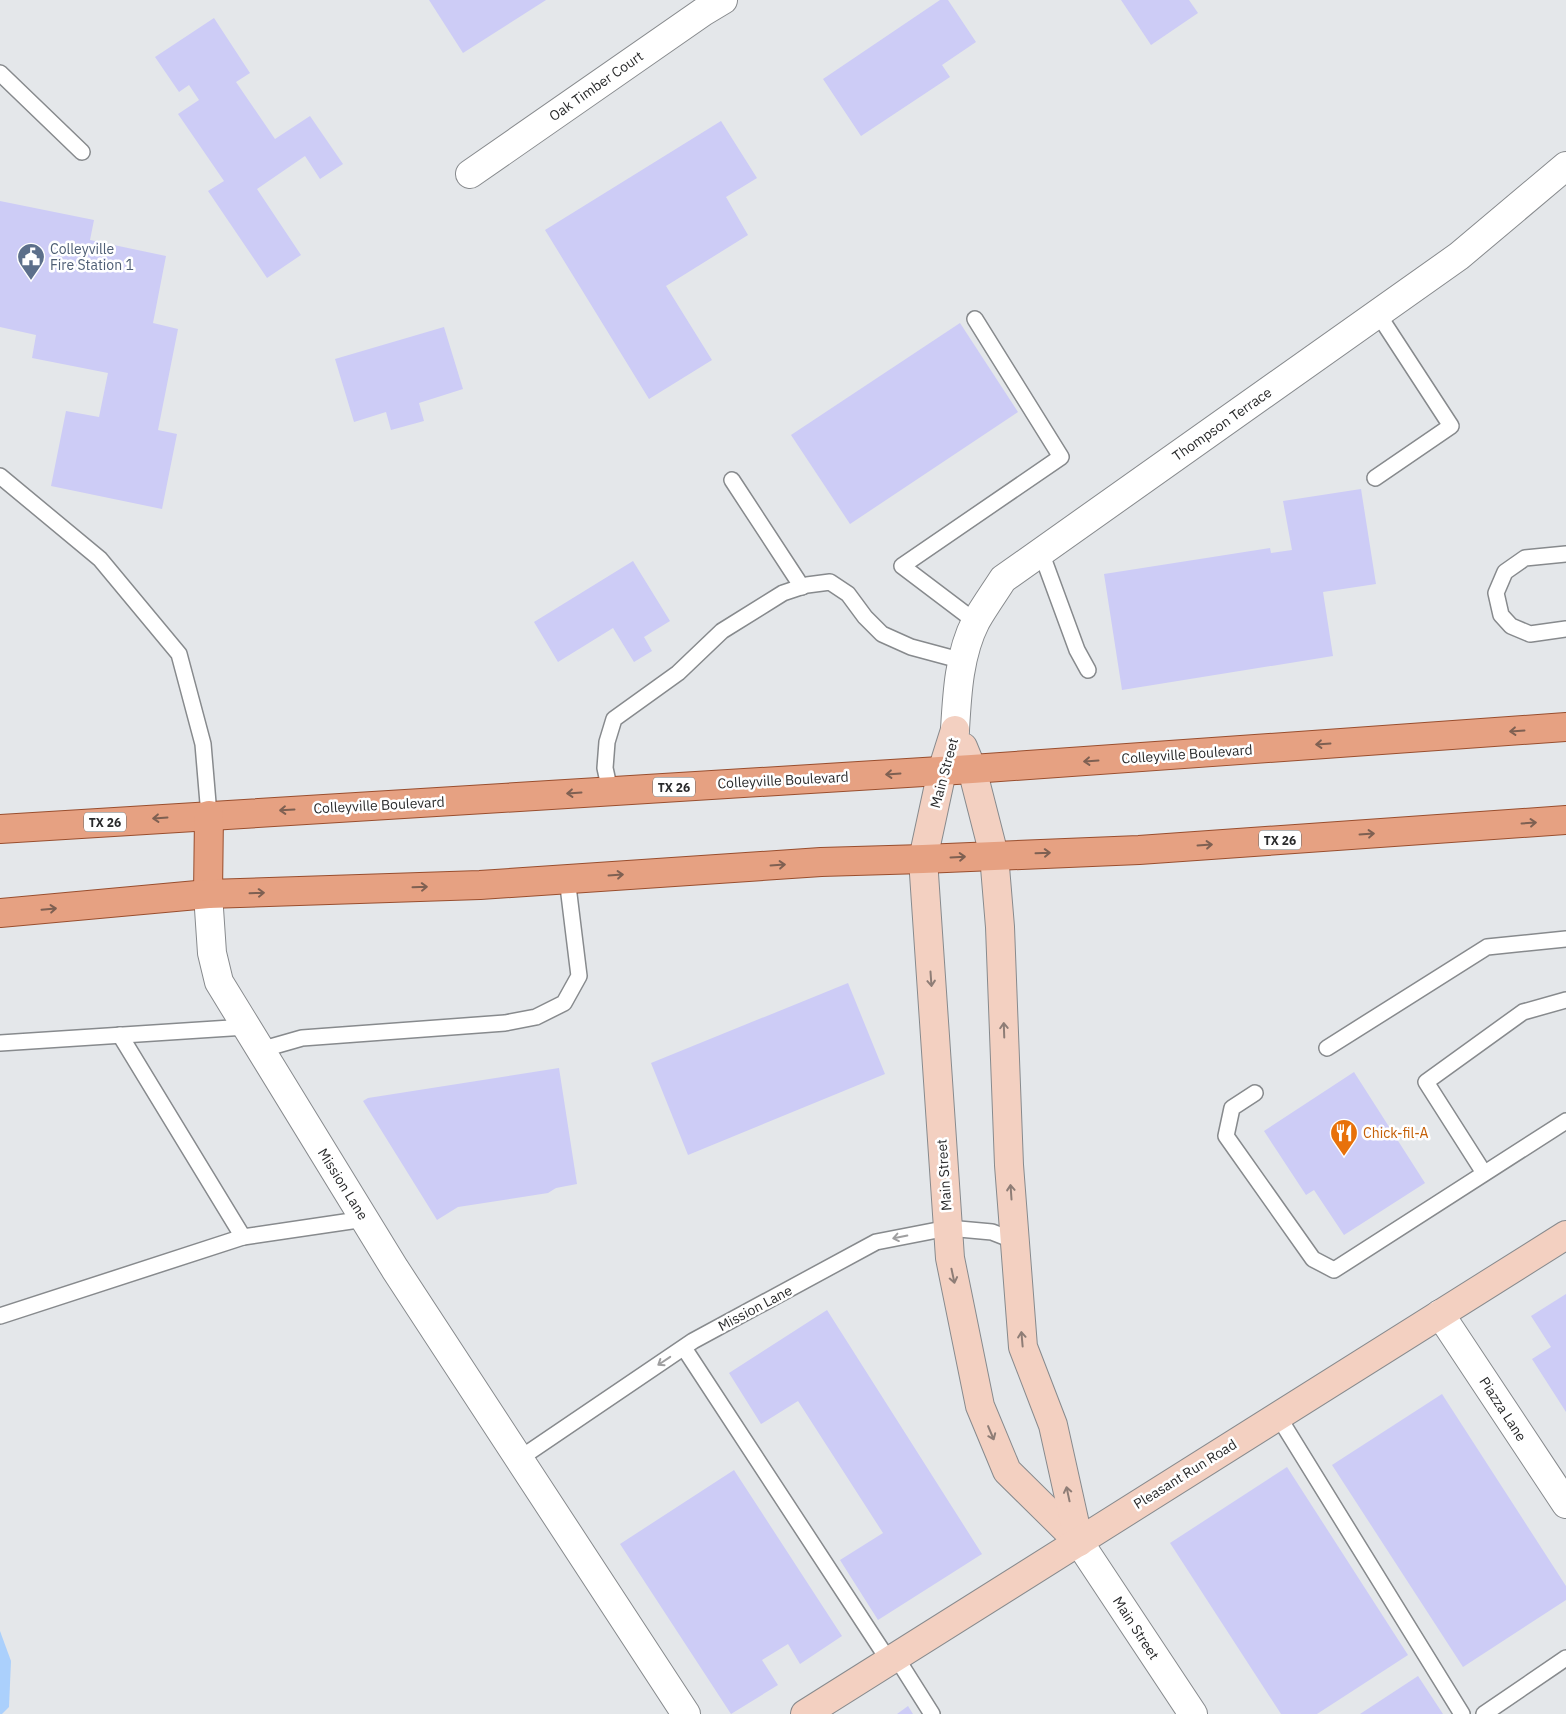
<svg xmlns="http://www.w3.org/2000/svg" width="1566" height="1714" font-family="'IBM Plex Sans',sans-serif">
<rect width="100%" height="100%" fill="#e4e7ea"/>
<polygon fill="#abd0fc" points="0,1631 11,1661 9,1707 2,1714 0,1714"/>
<g fill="#cdccf6">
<polygon points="429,0 546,0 463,53"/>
<polygon points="940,0 948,0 976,42 942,65 950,77 861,136 823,79"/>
<polygon points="1121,0 1189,0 1198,13 1151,45"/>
<polygon points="214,18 250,73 236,82 275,139 310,116 343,164 320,179 305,156 257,189 301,255 267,278 208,191 224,181 178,114 199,100 189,85 179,92 155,57"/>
<polygon points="721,121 757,178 726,197 748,235 666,286 712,360 649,399 545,230"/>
<polygon points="0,201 94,220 90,240 166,256 153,323 178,329 158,430 177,434 162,509 51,486 66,411 99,417 108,373 32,358 36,335 0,327"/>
<polygon points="960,323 1018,412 850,524 791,435"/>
<polygon points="444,327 463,389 419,403 424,421 391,430 386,412 354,422 335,359"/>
<polygon points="1361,489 1376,584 1323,592 1333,656 1122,690 1104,574 1270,548 1271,553 1292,550 1283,501"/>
<polygon points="633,561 670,621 644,637 652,651 634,662 613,628 558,662 534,622"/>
<polygon points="848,983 885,1074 688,1155 651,1063"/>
<polygon points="559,1068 577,1184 556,1188 548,1193 458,1207 437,1220 363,1101 368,1098"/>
<polygon points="1354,1072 1425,1183 1344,1235 1314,1190 1306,1195 1264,1131"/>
<polygon points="1566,1294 1566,1412 1532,1359 1551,1347 1531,1316"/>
<polygon points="827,1310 982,1554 878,1620 840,1560 883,1533 798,1401 761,1424 729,1373"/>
<polygon points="1442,1394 1566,1586 1566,1600 1463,1667 1332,1465"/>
<polygon points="1287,1467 1408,1655 1317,1714 1281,1714 1170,1543"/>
<polygon points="734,1470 842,1636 800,1664 788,1644 762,1660 778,1685 731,1714 620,1544"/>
<polygon points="1418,1676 1443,1714 1360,1714"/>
<polygon points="908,1706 913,1714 897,1714"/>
</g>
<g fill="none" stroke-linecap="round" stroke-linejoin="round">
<defs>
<g id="lane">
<polyline points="0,73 82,152"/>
<polyline points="975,319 1061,457 902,566 976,622"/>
<polyline points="0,476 100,559 179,654 203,744 209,815"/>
<polyline points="1375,478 1451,426 1378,314"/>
<polyline points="732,480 802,587"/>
<polyline points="1041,552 1077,650 1088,670"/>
<polyline points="1566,554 1525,558 1505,572 1496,593 1501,615 1511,626 1530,634 1566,629"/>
<polyline points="610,791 605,768 607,742 614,719 678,673 722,631 783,593 807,585 830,582 848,594 865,617 882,634 911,647 963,661"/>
<polyline points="0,1043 246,1027"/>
<polyline points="1327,1048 1487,947 1566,939"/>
<polyline points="260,1050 302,1038 505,1023 536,1017 564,1003 579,976 567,878"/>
<polyline points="1255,1093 1232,1108 1226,1136 1313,1259 1334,1270 1566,1121"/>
<polyline points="1484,1173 1426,1082 1523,1012 1566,1000"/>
<polyline points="243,1237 365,1219"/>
<polyline points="0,1316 243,1237 120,1035"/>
<polyline points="684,1348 889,1661"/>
<polyline points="1278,1416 1462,1714"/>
<polyline points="519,1459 693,1341 876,1242 948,1228 992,1232 1015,1241"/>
<polyline points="896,1657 932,1714"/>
<polyline points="1484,1714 1566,1658"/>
</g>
<g id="street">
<polyline points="470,174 703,12 723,0"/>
<path d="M955 730C957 694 959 654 976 621 984 607 994 593 1003 579L1459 256 1566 166"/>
<polyline points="208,894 212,953 219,982 395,1269 686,1714"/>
<polyline points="1440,1314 1566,1504"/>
<polyline points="1079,1542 1193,1714"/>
</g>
<g id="secondary">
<polyline points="955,730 942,771 923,859 950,1258 980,1406 1007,1471 1079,1542"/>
<polyline points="963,747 972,769 994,855 1000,927 1009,1165 1023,1347 1053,1425 1079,1542"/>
<polyline points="805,1714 1566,1235"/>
</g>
<g id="primary">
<polyline points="0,829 972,769 1566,727"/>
<polyline points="208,894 209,815"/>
<polyline points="0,913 208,894 480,885 821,862 923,859 1139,850 1566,820"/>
</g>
</defs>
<use href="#lane" stroke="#878a8d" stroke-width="18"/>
<use href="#street" stroke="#878a8d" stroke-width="30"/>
<use href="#secondary" stroke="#878a8d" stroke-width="30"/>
<use href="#primary" stroke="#994e2e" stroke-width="30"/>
<use href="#lane" stroke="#fff" stroke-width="15"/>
<use href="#street" stroke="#fff" stroke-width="28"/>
<use href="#secondary" stroke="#f3d0c1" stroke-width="28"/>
<use href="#primary" stroke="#e6a182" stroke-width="28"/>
</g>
<defs><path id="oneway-shaft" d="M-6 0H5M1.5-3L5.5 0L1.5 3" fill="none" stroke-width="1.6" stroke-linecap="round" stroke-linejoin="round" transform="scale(1.25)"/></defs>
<g stroke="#7e6052">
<use href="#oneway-shaft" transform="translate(1517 731) rotate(176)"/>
<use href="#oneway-shaft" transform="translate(1323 744) rotate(176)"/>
<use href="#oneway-shaft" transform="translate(1091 761) rotate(176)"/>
<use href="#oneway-shaft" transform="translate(893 774) rotate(176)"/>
<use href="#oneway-shaft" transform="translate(574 793) rotate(176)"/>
<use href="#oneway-shaft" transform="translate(287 810) rotate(177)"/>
<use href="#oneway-shaft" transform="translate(160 818) rotate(176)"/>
<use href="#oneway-shaft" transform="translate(1529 823) rotate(-4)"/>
<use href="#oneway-shaft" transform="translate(1367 834) rotate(-4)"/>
<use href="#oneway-shaft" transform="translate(1205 845) rotate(-4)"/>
<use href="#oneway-shaft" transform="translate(1043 853) rotate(-2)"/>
<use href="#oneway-shaft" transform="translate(958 857) rotate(-3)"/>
<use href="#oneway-shaft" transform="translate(778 865) rotate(-4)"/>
<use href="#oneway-shaft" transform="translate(616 875) rotate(-4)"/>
<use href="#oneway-shaft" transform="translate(420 887) rotate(-2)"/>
<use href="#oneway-shaft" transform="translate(257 893) rotate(-2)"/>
<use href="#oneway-shaft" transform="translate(49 909) rotate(-5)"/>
</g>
<g stroke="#8e7d76">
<use href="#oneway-shaft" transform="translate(931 979) rotate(86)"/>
<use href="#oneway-shaft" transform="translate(1004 1030) rotate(-92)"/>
<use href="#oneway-shaft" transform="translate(1011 1192) rotate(-94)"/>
<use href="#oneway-shaft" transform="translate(953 1276) rotate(78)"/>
<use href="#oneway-shaft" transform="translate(1022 1339) rotate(-95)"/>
<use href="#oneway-shaft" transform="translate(991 1433) rotate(67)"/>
<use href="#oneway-shaft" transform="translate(1068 1494) rotate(-102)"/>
</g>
<g stroke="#9f9fa0">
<use href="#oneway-shaft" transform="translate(900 1237) rotate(169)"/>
<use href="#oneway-shaft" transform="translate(664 1361) rotate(146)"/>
</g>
<defs>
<symbol id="civic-pin" viewBox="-11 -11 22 30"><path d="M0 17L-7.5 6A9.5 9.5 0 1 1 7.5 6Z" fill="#5c6f8a" stroke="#fff"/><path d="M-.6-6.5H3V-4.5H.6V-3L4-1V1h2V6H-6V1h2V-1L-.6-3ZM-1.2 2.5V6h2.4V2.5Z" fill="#fff"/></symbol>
<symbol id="restaurant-pin" viewBox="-11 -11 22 30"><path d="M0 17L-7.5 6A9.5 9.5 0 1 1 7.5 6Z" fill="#e8710a" stroke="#fff"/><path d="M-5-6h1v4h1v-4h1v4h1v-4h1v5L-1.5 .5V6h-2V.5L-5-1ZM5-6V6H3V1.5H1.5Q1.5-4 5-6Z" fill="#fff"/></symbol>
</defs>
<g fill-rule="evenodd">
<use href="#civic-pin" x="15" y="241" width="32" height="43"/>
<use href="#restaurant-pin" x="1328" y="1117" width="32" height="43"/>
</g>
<g text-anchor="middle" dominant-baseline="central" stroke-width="5" stroke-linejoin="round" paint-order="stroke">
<g fill="#fff" stroke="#696a6b" stroke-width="1">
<rect x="653" y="777.5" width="42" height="19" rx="4"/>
<rect x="84" y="812.5" width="42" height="19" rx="4"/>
<rect x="1259" y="830.5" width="42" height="19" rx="4"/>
</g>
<g font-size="12" font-weight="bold" fill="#292a2b">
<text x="674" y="787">TX 26</text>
<text x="105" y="822">TX 26</text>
<text x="1280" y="840">TX 26</text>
</g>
<g font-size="14" fill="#292a2b" stroke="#fff">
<text transform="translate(596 86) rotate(-35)">Oak Timber Court</text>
<text transform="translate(1222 424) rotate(-35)">Thompson Terrace</text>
<text transform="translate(1187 754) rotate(-4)">Colleyville Boulevard</text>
<text transform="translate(944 773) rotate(-75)">Main Street</text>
<text transform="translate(783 780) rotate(-3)">Colleyville Boulevard</text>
<text transform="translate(379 805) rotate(-3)">Colleyville Boulevard</text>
<text transform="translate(944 1175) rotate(-94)">Main Street</text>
<text transform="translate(343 1184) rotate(58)">Mission Lane</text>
<text transform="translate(755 1308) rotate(-28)">Mission Lane</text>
<text transform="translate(1503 1409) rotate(57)">Piazza Lane</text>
<text transform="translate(1185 1474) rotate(-32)">Pleasant Run Road</text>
<text transform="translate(1136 1628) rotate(57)">Main Street</text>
</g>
<g font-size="14" fill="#4e5e75" stroke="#fff" text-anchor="start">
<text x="50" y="249">Colleyville<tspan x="50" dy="16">Fire Station 1</tspan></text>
</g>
<g font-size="14" fill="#c56008" stroke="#fff" text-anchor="start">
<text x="1363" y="1133">Chick-fil-A</text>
</g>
</g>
</svg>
